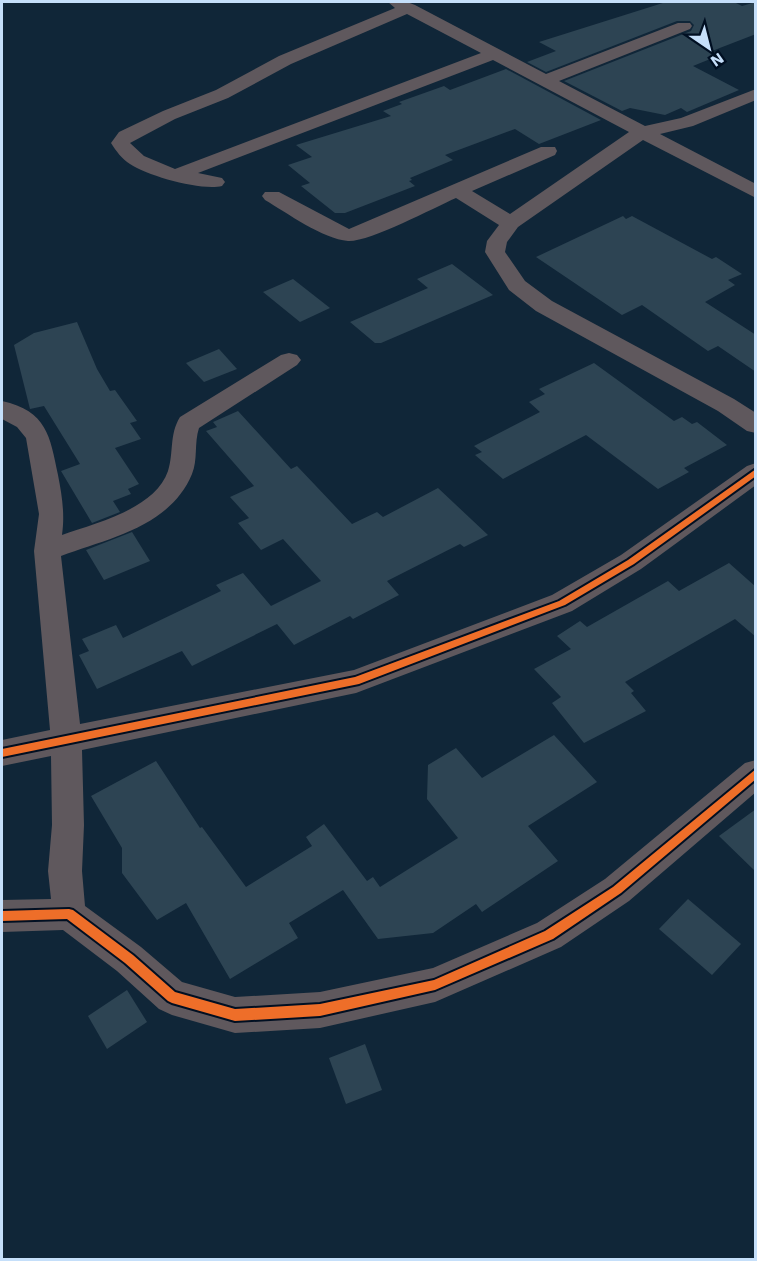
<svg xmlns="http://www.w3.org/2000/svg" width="757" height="1261" font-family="'Work Sans',sans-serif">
<rect width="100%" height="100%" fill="#102638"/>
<g fill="#2d4453">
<polygon points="666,2 734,2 742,6 756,2 756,34 712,51 720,55 693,66 739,90 687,112 681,108 665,115 630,108 622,111 564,81 691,31 694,25 690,21 677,21 546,72 527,62 556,51 539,42"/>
<polygon points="506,69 601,120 539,144 515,129 445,155 453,160 410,178 412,180 409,181 415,186 345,213 335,213 301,186 310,183 288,165 312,157 296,145 391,116 383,111 402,104 399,102 444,86 450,90"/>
<polygon points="623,216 626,219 632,216 712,259 716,257 742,274 728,280 735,285 705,302 756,335 756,372 718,346 708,351 642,305 622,315 536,257"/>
<polygon points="452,264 493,295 381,343 375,343 350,322 428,288 417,279"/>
<polygon points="293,279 330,308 300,322 263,292"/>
<polygon points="77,322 97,369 110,391 115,390 137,421 130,423 141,439 115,448 139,484 128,489 131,494 113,501 120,512 92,523 61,471 80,464 44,406 30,409 14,345 34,333"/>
<polygon points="219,349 237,369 204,382 186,363"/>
<polygon points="594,363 674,421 682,417 692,424 697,422 727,445 684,468 689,472 658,489 586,435 503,479 475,455 482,452 474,446 540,412 529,402 545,394 539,389"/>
<polygon points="238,411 291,469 297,466 352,524 377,512 383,517 438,488 488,535 464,547 460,544 387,581 399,595 353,619 350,616 294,645 277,624 192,666 182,651 97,689 79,655 89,651 82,639 116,625 123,638 221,591 216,585 243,573 271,606 321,581 283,539 261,550 238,523 249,518 230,497 254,486 206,431 217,427 213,422"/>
<polygon points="132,532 150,561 104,580 86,550"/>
<polygon points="729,563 756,587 756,637 735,619 625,682 634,691 631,693 646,711 584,743 552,703 561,697 534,669 571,649 557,636 580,621 587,627 668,581 679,591"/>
<polygon points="554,735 597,782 528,826 558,861 482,912 476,904 433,933 378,939 343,890 289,923 298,938 230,979 186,903 157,920 122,873 122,848 91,796 156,761 200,828 202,827 246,887 312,846 306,837 324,824 367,881 373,877 380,887 458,838 427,799 428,765 456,748 482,778"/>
<polygon points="756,809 756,872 719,836"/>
<polygon points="688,899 741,944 712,975 659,929"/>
<polygon points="127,990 147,1022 107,1049 88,1016"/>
<polygon points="365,1044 382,1090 346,1104 329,1058"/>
</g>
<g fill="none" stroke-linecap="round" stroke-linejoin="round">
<g fill="#5f585d" fill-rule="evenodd">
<path d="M388 2H407L415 5 546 74 678 23H690L692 26 690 29 559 81 645 126 681 118 756 89V100L693 126 660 134 756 184V198L643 140 518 227 507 242 505 252 525 281 552 301 734 399 756 413V433L747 431 718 411 536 311 509 290 485 252 487 241 499 225 456 198C433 208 370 242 348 241 323 239 287 213 265 200L262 196 265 192H279L349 229 541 147H555L557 151 555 155 472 191 510 214 629 132 493 60 198 173 222 178 225 182 222 186C201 191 148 176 130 164 122 159 116 151 111 143L119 132 163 111 216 90 279 56 395 8ZM407 14 481 53 175 169 144 156 130 143 175 119 228 98 291 64Z"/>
<path d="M289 353 297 355 301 360 297 365 199 428C194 443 198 460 192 474 170 527 109 538 61 556L80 724 354 670 552 595 621 555 747 466 756 463V485L641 569 572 611 356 693 82 750 84 825 82 871 85 906 141 947 182 982 235 997 320 992 433 968 537 923 605 879 745 763 756 760V792L629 901 561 947 435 1002 320 1028 235 1033 172 1015 159 1009 117 971 63 930 2 932V900L51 899 48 871 52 825 51 756 2 766V740L50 730 34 551 39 514 26 438 17 427 2 419V401C47 411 50 436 58 475 62 496 65 514 62 535 96 523 155 509 168 471 174 452 169 435 180 417L281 355Z"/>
</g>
<defs>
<g id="cycleway">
<polygon points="756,469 756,476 634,564 565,605 359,684 2,757 2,749 355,677 559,601 628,560"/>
<polygon points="756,769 756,779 621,893 553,939 435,990 320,1016 235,1021 172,1003 168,1001 125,963 67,919 2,921 2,911 69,909 73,910 133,955 175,992 235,1009 320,1004 434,980 545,931 613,887"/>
</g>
</defs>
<use href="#cycleway" stroke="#000f22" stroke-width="4"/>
<use href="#cycleway" fill="#ee6e29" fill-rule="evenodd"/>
</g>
<rect width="757" height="1261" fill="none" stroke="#c5dffa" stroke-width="6"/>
<g transform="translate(709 48) rotate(145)" stroke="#000f22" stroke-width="4.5" paint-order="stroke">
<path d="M0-4.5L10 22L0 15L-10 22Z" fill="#c5dffa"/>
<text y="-9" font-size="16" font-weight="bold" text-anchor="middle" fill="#c5dffa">N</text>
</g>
</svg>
